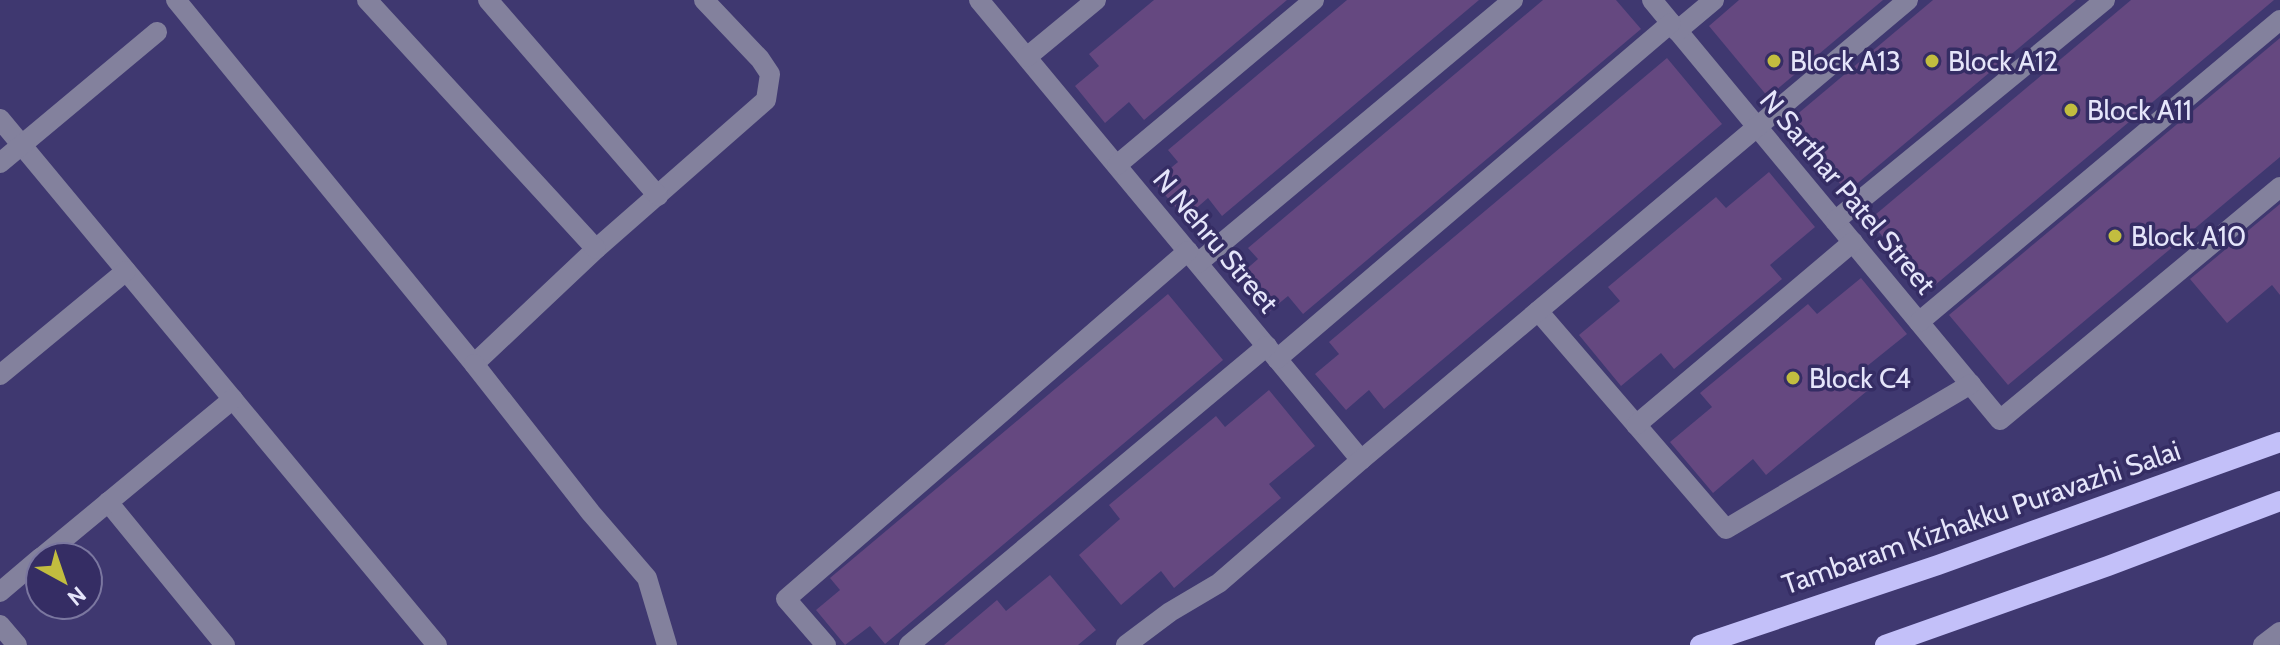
<svg xmlns="http://www.w3.org/2000/svg" width="2280" height="645" font-family="Cabin,sans-serif">
<rect width="100%" height="100%" fill="#3f3870"/>
<g fill="#654880">
<polygon points="1154,0 1287,0 1144,120 1129,102 1105,123 1075,86 1099,66 1089,54"/>
<polygon points="1347,0 1479,0 1222,216 1208,198 1185,218 1154,182 1178,162 1168,150"/>
<polygon points="1543,0 1616,0 1641,29 1303,314 1288,296 1265,315 1235,279 1258,259 1248,248"/>
<polygon points="1739,0 1883,0 1768,97 1709,26"/>
<polygon points="1933,0 2076,0 1847,192 1788,122"/>
<polygon points="2131,0 2274,0 1928,291 1869,220"/>
<polygon points="2280,38 2280,157 2008,385 1949,315"/>
<polygon points="1667,58 1722,124 1384,409 1369,390 1346,410 1315,374 1339,354 1329,342"/>
<polygon points="1769,172 1815,227 1770,265 1782,279 1674,369 1661,353 1621,386 1579,335 1620,301 1608,287 1716,197 1726,208"/>
<polygon points="2280,204 2280,295 2272,285 2227,323 2190,279"/>
<polygon points="1861,278 1907,334 1861,371 1873,386 1766,475 1753,459 1713,493 1670,442 1712,407 1700,393 1808,304 1817,314"/>
<polygon points="1168,294 1223,360 885,644 870,626 845,645 816,610 840,590 830,578"/>
<polygon points="1269,390 1315,446 1269,484 1281,498 1174,588 1161,571 1121,605 1079,555 1120,519 1109,505 1216,416 1225,427"/>
<polygon points="1050,575 1096,630 1078,645 944,645 997,600 1006,611"/>
</g>
<g fill="none" stroke-linecap="round" stroke-linejoin="round">
<g stroke="#83819d" stroke-width="20">
<polyline points="176,0 474,364 596,249 766,100 770,74 760,59 704,0"/>
<polyline points="367,0 596,249"/>
<polyline points="488,0 658,196"/>
<polyline points="979,0 1361,460"/>
<polyline points="1652,0 2000,420 2280,187"/>
<polyline points="1677,31 1714,0"/>
<polyline points="1027,57 1096,0"/>
<polyline points="0,119 437,645"/>
<polyline points="0,163 157,32"/>
<polyline points="1117,165 1314,0"/>
<polyline points="1835,221 2105,0"/>
<polyline points="1198,263 1513,0"/>
<polyline points="1538,311 1726,529 1971,384"/>
<polyline points="1919,322 2280,20"/>
<polyline points="1277,359 1671,23"/>
<polyline points="474,364 591,513 647,578 667,645"/>
<polyline points="0,375 126,271"/>
<polyline points="1636,425 1853,242"/>
<polyline points="108,502 225,645"/>
<polyline points="42,557 233,399"/>
<polyline points="0,592 40,558"/>
<polyline points="0,625 17,645"/>
<polyline points="826,645 786,599 1188,251"/>
<polyline points="909,645 1267,346"/>
<polyline points="1126,645 1170,612 1219,583 1361,460 1908,0"/>
<polyline points="2263,645 2280,632"/>
</g>
<g stroke="#c3c0f9" stroke-width="20">
<polyline points="1700,645 1938,565 2280,442"/>
<polyline points="1885,645 2108,566 2280,501"/>
</g>
</g>
<g fill="#c2bd3f" stroke="#352d64" stroke-width="3">
<circle cx="1774" cy="61" r="8"/>
<circle cx="1932" cy="61" r="8"/>
<circle cx="2071" cy="110" r="8"/>
<circle cx="2115" cy="236" r="8"/>
<circle cx="1793" cy="378" r="8"/>
</g>
<g text-anchor="middle" dominant-baseline="central" stroke-width="7" stroke-linejoin="round" paint-order="stroke">
<g font-size="28" fill="#e5e5fa" stroke="#352d64" text-anchor="start">
<text x="1790" y="61">Block A13</text>
<text x="1948" y="61">Block A12</text>
<text x="2087" y="110">Block A11</text>
<text x="2131" y="236">Block A10</text>
<text x="1809" y="378">Block C4</text>
</g>
<g font-size="28" fill="#e5e5fa" stroke="#352d64">
<text transform="translate(1848 192) rotate(50)">N Sarthar Patel Street</text>
<text transform="translate(1216 241) rotate(50)">N Nehru Street</text>
<text transform="translate(1981 517) rotate(-19)">Tambaram Kizhakku Puravazhi Salai</text>
</g>
</g>
<g transform="translate(64 581) rotate(140)"><circle r="38" fill="#352d64" stroke="#7b77a0" stroke-width="2"/>
<path d="M0-6L14 30L0 20L-14 30Z" fill="#c2bd3f"/>
<text y="-12" font-size="22" font-weight="bold" text-anchor="middle" fill="#e5e5fa">N</text>
</g>
</svg>
